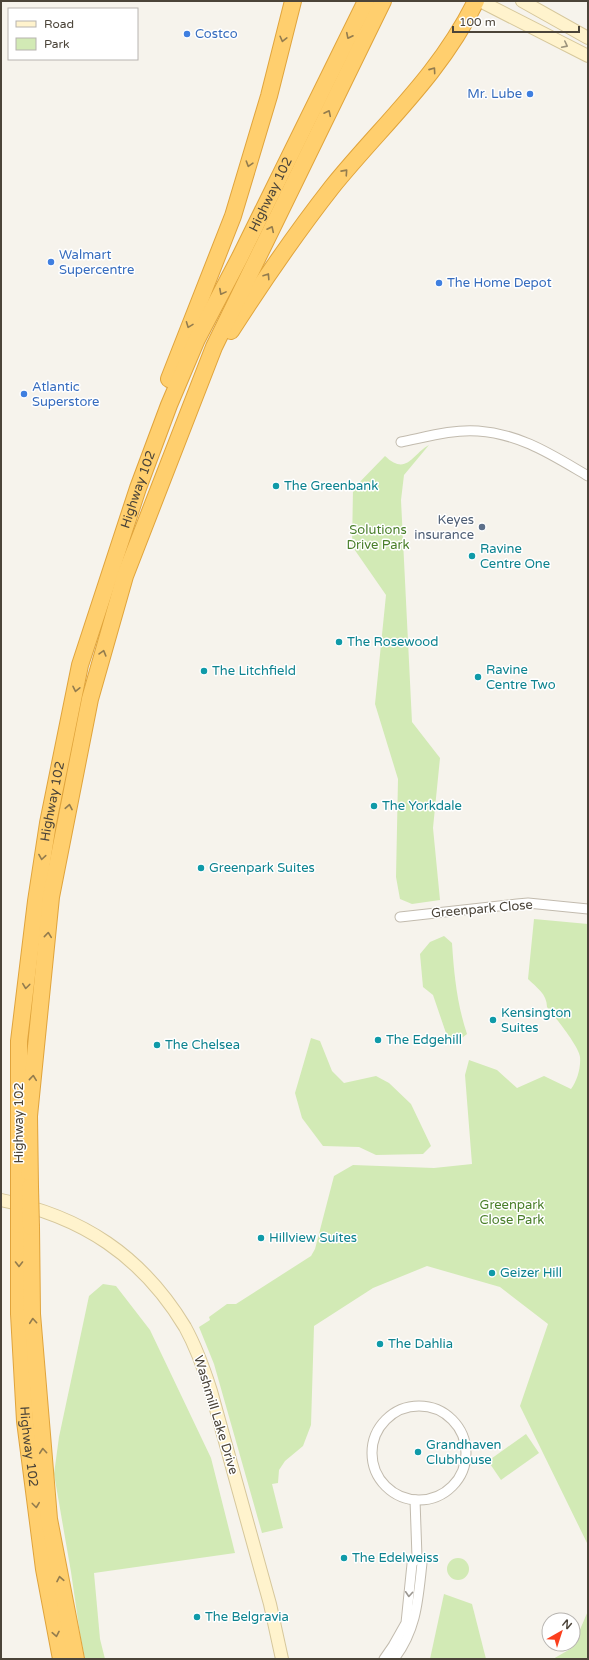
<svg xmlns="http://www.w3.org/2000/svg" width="589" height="1660" font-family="'Varela Round',sans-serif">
<rect width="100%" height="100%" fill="#f6f3ec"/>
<g fill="#d2eab5">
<path d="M429 445 404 475 401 500 412 722 440 758 433 828 440 900 412 904 400 899 396 877 398 779 375 704 386 595 352 546 353 489 385 456C407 477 413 453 429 445Z"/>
<path d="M534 919 588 924V1545L520 1406 548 1324 500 1287 427 1266 373 1288 314 1326 311 1425 303 1446 285 1461 279 1470 278 1483 272 1484 283 1528 262 1533 214 1364 199 1327 210 1320 209 1317 227 1304H236L311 1256 315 1249 334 1176 353 1165 434 1168 472 1164 465 1075 469 1060 497 1070 517 1088 544 1076 571 1089C577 1081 581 1068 580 1057 579 1046 554 1016 547 1007 547 994 537 988 528 979Z"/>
<path d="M444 936 452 943C454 974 457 1004 467 1034L455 1043 447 1036 433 995 423 987 420 954 430 942Z"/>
<polygon points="311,1038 320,1041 332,1071 344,1083 376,1076 389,1083 411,1104 431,1146 423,1154 376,1155 359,1147 323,1146 302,1118 295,1093"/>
<polygon points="103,1284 116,1286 150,1330 211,1458 235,1553 94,1573 100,1639 105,1659 85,1659 80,1634 71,1572 54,1474 59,1437 89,1296"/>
<polygon points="526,1434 539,1453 501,1480 488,1461"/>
<circle cx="458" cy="1569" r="11"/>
<polygon points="444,1594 472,1604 486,1659 430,1659"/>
<polygon points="588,1611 588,1659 553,1659 572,1648"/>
</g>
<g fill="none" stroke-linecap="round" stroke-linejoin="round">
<defs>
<g id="street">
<path d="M401 442C426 437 453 429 478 431 521 434 552 455 588 476"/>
<polyline points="400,917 517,904 528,903 588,909"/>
<circle cx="419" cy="1453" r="47"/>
<polyline points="384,1659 393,1646 406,1623 412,1564 417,1557"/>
<path d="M394 1659C417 1629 418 1599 422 1563L417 1557 415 1500"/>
</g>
<g id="secondary">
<polyline points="480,1 588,56"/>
<polyline points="522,1 588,38"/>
<path d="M1 1200C82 1216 142 1256 185 1327 196 1347 204 1369 211 1391L270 1604 282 1659"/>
</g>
<g id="highway">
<path d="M231 331C263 281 296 233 332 187 383 124 439 76 476 1"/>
<polyline points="169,379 233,216 269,96 293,1"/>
<path id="s1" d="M19 1185V1041L36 901 48 823 80 665 138 488 169 405 197 339 240 257 366 1"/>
<polyline points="30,1187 29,1116 51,897 90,699 125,576 214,347 383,1"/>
<path id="s2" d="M19 1225V1314L25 1421 44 1569 61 1659"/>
<polyline points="31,1227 32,1314 49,1519 76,1659"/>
</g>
</defs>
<use href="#street" stroke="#c2bbae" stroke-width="11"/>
<use href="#secondary" stroke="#d6c79b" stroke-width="14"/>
<use href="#highway" stroke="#e0a43c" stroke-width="18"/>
<use href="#street" stroke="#fff" stroke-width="9"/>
<use href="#secondary" stroke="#fff3cd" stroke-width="12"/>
<use href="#highway" stroke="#ffcf6e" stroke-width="16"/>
<defs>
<g id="highway-bridge">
<polyline points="19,1185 19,1225"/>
<polyline points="30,1187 31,1227"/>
</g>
</defs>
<use href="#highway-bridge" stroke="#e0a43c" stroke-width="18" stroke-linecap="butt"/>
<use href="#highway-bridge" stroke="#ffcf6e" stroke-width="16"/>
</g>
<defs><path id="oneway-chevron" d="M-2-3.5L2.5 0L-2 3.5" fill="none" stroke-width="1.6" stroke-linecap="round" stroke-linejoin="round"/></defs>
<g stroke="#937c4e">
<use href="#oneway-chevron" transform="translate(349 36) rotate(116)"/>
<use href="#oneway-chevron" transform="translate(283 39) rotate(104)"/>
<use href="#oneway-chevron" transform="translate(433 70) rotate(-55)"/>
<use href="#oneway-chevron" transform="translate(328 113) rotate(-64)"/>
<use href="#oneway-chevron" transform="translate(249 164) rotate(107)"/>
<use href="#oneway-chevron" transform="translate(345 172) rotate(-48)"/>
<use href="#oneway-chevron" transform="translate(271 229) rotate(-64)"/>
<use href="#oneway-chevron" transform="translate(267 276) rotate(-57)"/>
<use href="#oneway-chevron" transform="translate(222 292) rotate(118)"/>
<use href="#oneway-chevron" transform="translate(189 325) rotate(111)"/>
<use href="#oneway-chevron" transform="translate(103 653) rotate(-74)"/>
<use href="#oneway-chevron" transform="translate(76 689) rotate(102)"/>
<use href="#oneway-chevron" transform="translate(69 807) rotate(-79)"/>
<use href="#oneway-chevron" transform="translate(42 857) rotate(99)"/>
<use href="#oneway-chevron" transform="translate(48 935) rotate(-84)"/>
<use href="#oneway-chevron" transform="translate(26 986) rotate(97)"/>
<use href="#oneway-chevron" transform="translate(33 1078) rotate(-84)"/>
<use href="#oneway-chevron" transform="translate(19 1264) rotate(90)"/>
<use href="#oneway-chevron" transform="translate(33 1321) rotate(-95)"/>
<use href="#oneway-chevron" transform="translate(43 1451) rotate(-95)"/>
<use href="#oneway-chevron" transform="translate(36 1505) rotate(83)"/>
<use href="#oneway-chevron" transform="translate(60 1579) rotate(-101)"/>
<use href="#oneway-chevron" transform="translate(56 1634) rotate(79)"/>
</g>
<use stroke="#9c937c" href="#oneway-chevron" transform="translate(565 45) rotate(27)"/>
<use stroke="#9c9892" href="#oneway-chevron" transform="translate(409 1594) rotate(94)"/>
<g fill="#3f7fe0" stroke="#fff" stroke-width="1.5">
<circle cx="187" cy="34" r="4"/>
<circle cx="530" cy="94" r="4"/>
<circle cx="51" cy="262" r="4"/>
<circle cx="439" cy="283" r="4"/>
<circle cx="24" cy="394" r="4"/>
</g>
<g fill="#0f9aa8" stroke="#fff" stroke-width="1.5">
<circle cx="276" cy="486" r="4"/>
<circle cx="472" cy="556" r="4"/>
<circle cx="339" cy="642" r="4"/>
<circle cx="204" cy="671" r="4"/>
<circle cx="478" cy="677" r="4"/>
<circle cx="374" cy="806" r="4"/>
<circle cx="201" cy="868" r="4"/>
<circle cx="493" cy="1020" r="4"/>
<circle cx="378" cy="1040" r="4"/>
<circle cx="157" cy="1045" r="4"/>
<circle cx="261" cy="1238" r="4"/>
<circle cx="492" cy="1273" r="4"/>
<circle cx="380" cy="1344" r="4"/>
<circle cx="418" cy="1452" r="4"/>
<circle cx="344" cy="1558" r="4"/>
<circle cx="197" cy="1617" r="4"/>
</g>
<circle fill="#5c6f8a" stroke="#fff" stroke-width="1.5" cx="482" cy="527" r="4"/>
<g text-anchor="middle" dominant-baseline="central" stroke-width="3" stroke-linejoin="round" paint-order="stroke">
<g font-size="13" fill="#366cbe" stroke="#fff" text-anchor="start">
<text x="195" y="34">Costco</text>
<text x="522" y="94" text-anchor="end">Mr. Lube</text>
<text x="59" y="255">Walmart<tspan x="59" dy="15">Supercentre</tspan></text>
<text x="447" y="283">The Home Depot</text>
<text x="32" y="387">Atlantic<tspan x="32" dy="15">Superstore</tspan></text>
</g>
<g font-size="13" fill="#4b4439" stroke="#fff">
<text stroke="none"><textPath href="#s1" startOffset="1034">Highway 102</textPath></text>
<text stroke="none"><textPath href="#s1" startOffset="710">Highway 102</textPath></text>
<text stroke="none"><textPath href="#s1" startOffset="386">Highway 102</textPath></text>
<text transform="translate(482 909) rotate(-5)">Greenpark Close</text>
<text transform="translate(19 1123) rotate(-90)">Highway 102</text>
<text transform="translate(216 1415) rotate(73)">Washmill Lake Drive</text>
<text stroke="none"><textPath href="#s2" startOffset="222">Highway 102</textPath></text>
</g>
<g font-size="13" fill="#0d838f" stroke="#fff" text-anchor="start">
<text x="284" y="486">The Greenbank</text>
<text x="480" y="549">Ravine<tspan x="480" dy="15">Centre One</tspan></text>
<text x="347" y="642">The Rosewood</text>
<text x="486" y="670">Ravine<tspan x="486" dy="15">Centre Two</tspan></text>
<text x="212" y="671">The Litchfield</text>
<text x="382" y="806">The Yorkdale</text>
<text x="209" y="868">Greenpark Suites</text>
<text x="501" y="1013">Kensington<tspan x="501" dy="15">Suites</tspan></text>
<text x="386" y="1040">The Edgehill</text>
<text x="165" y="1045">The Chelsea</text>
<text x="269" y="1238">Hillview Suites</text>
<text x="500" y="1273">Geizer Hill</text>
<text x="388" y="1344">The Dahlia</text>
<text x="426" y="1445">Grandhaven<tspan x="426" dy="15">Clubhouse</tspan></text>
<text x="352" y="1558">The Edelweiss</text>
<text x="205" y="1617">The Belgravia</text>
</g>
<g font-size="13" fill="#4e5e75" stroke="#fff" text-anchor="end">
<text x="474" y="520">Keyes<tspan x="474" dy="15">insurance</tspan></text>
</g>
<g font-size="13" fill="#4a7f2a" stroke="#fff">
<text x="378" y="530">Solutions<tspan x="378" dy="15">Drive Park</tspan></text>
<text x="512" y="1205">Greenpark<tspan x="512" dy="15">Close Park</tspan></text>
</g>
</g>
<rect width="589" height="1660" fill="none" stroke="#4b4439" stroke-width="4"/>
<rect x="8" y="8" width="130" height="52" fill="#ffffff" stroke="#b7b4b0"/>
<rect x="16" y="21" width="20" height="6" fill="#fff3cd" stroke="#b7b4b0"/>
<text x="44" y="28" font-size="12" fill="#4b4439">Road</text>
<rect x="16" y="38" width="20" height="12" fill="#d2eab5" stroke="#b7b4b0"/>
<text x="44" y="48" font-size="12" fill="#4b4439">Park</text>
<g transform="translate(561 1632) rotate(39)"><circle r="19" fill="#ffffff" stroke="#b7b4b0"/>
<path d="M0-3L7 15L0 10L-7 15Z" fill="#fc3f1d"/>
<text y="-6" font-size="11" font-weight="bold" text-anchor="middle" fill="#4b4439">N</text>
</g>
<path d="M453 26v6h126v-6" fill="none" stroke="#4b4439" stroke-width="2"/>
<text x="459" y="26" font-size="12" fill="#4b4439" stroke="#ffffff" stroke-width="3" paint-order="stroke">100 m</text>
</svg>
